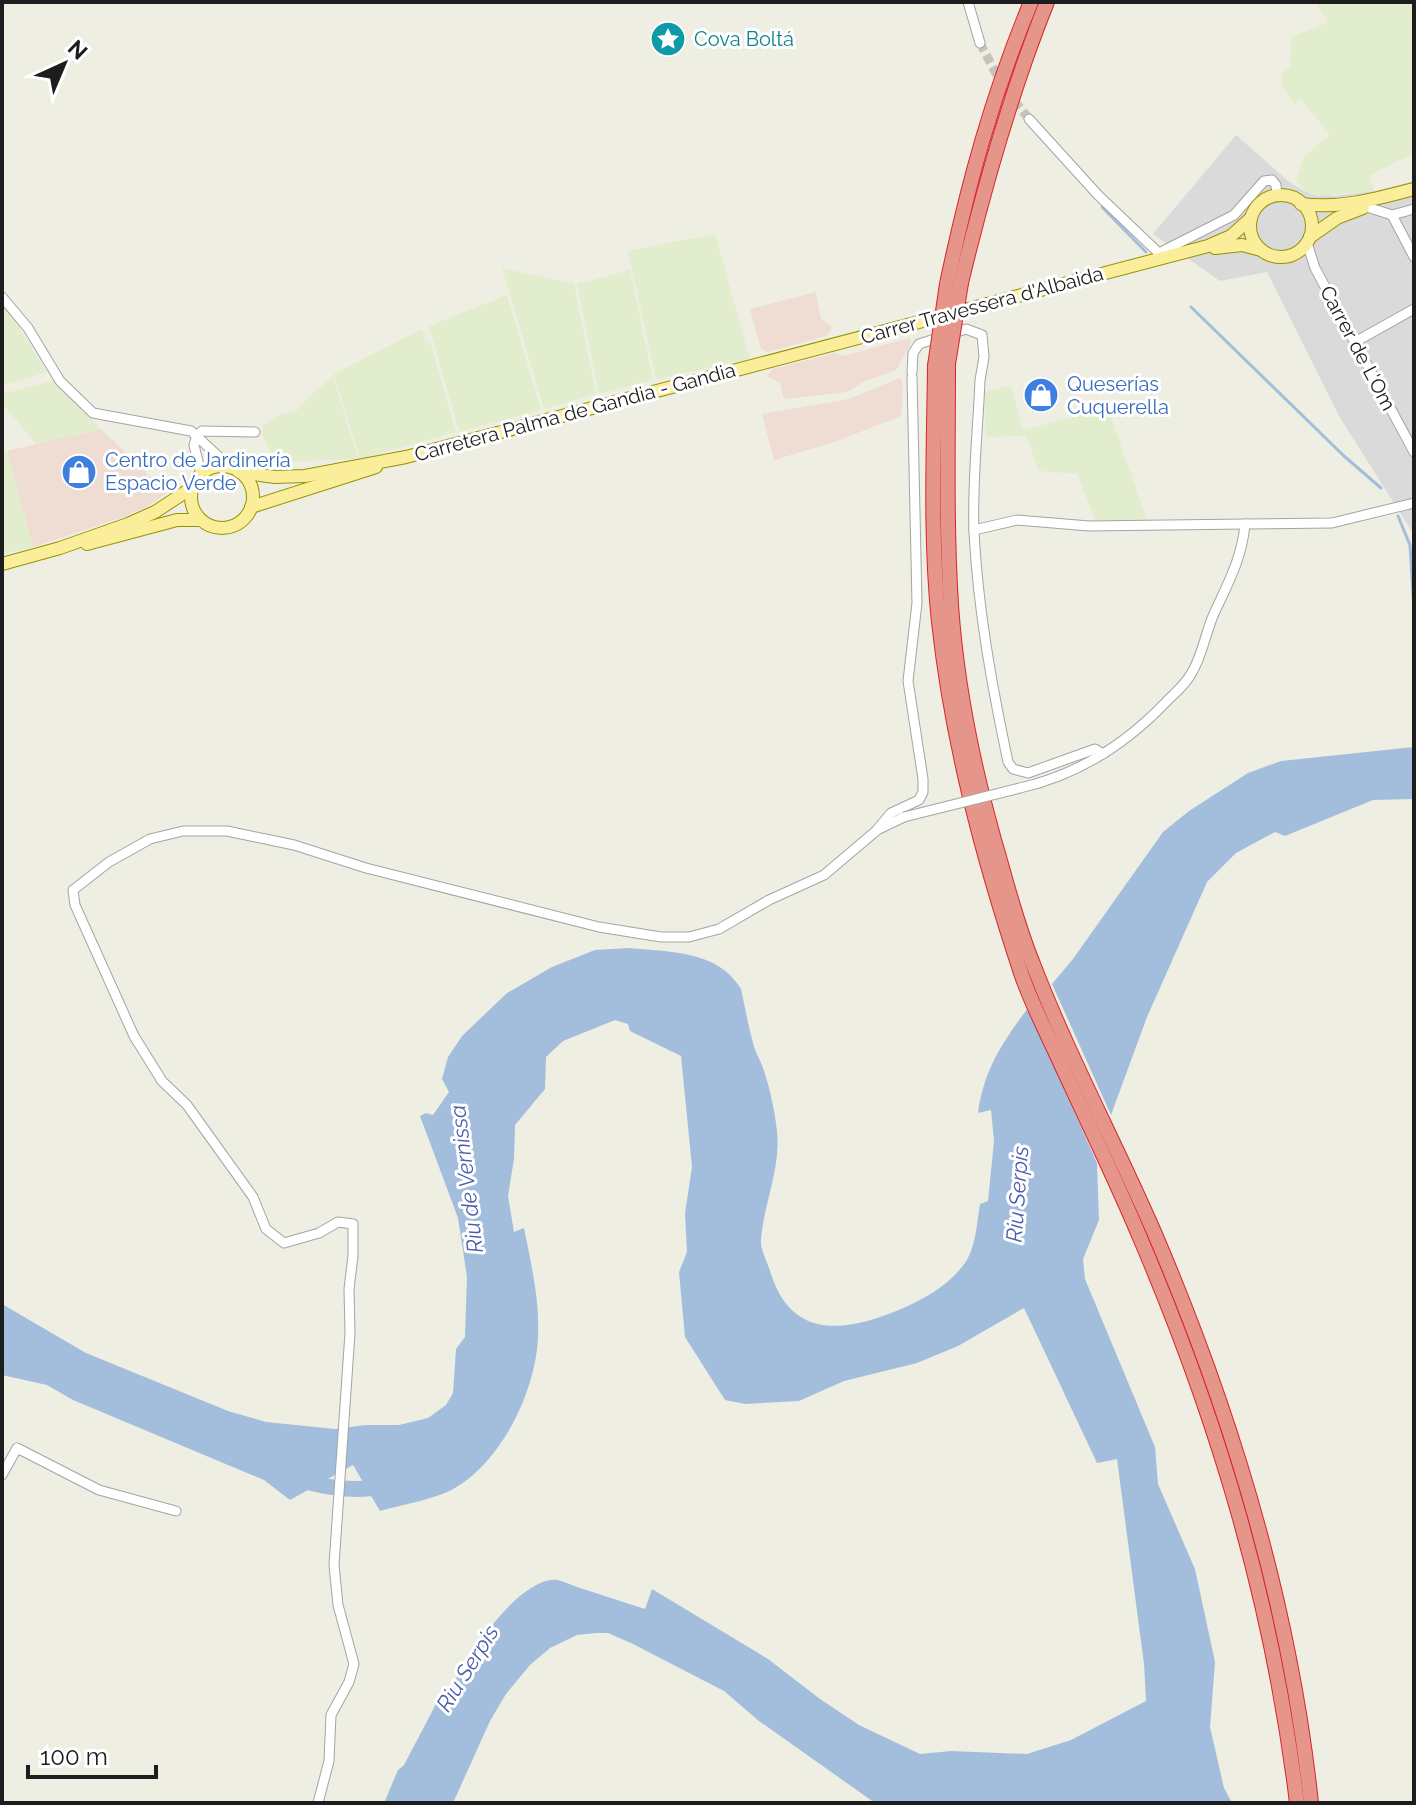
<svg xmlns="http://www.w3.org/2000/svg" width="1416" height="1805" font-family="Raleway,sans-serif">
<rect width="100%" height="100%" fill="#eeeee3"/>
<polygon fill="#dbdada" points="1236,135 1288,181 1304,191 1333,196 1374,191 1414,181 1414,535 1339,416 1267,272 1220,281 1153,234"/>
<g fill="#efdcd2">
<polygon points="816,292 821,319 832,327 826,336 768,352 761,349 750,309"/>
<polygon points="910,338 911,343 896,370 863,382 847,392 784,399 780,383 767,376 773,369 835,353 843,356"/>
<polygon points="900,378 903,386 901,416 834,442 774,460 762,414 846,400"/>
<polygon points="101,429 167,493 145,508 120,518 33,547 7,451"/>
</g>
<g fill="#e2edce">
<polygon points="1315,2 1414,2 1414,153 1370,175 1374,191 1317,196 1304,191 1296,181 1304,158 1330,134 1300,98 1295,105 1282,85 1282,73 1290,67 1291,37 1329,22"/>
<polygon points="715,234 750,359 656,379 628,251"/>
<polygon points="502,268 574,284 596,394 544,409"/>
<polygon points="630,270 653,380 599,394 577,284"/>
<polygon points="507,295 541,410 459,432 429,326"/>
<polygon points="2,306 12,317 47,372 2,385"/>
<polygon points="422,329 426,342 430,341 456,432 360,459 334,374"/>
<polygon points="333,377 358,459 275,462 262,434 263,425 281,414 297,410 313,393"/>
<polygon points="54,380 101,429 36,444 2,403 2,394"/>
<polygon points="1011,385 1023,430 1108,408 1147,521 1096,522 1077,474 1039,471 1026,436 986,437 984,392"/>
<polygon points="7,451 33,547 2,554 2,453"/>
</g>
<g fill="#a3bedc">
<polygon points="1414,747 1414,799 1373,800 1285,836 1275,832 1236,853 1207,882 1147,1017 1111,1115 1052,984 1073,959 1163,832 1189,811 1248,773 1281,761"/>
<path d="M629 948C669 952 718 950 741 989 745 1007 748 1025 753 1043 755 1052 761 1061 764 1071 770 1089 775 1112 777 1131 781 1168 764 1203 761 1239 760 1250 768 1263 771 1274 793 1342 849 1331 901 1309 925 1299 950 1284 965 1263 976 1247 977 1222 980 1204L988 1201 994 1141 991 1110 978 1113C984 1069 1002 1043 1028 1008L1097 1163 1099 1220 1083 1259 1085 1279 1155 1447 1158 1484 1195 1569 1215 1662 1210 1727 1224 1788 1232 1803H875L759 1721 724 1691 633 1644 608 1633H596L577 1635 550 1648 530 1665 506 1694 490 1721 453 1803H384L398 1770 404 1765 436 1704 444 1703C457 1669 517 1576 557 1580 564 1581 573 1586 580 1588 602 1595 623 1602 645 1609L652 1589 768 1659 820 1699 859 1725 920 1754 951 1751 1027 1754 1071 1740 1146 1701 1144 1664 1117 1459 1097 1463 1024 1308 958 1346 917 1363 844 1381 799 1401 745 1404 725 1400 685 1337 679 1272 687 1252 685 1213 692 1167 681 1056 630 1031 628 1024 615 1020 563 1041 546 1057 545 1089 515 1125 514 1159 508 1196 514 1232 524 1228C531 1263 540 1301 538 1337 536 1393 498 1470 445 1493 425 1501 401 1505 380 1511L353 1465 290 1500 264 1480 73 1400 47 1385 2 1375V1304L86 1353 228 1411 266 1422 335 1429 365 1425H399L428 1418 446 1405 453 1393 456 1349 465 1337 467 1277 458 1218 420 1116 426 1113 433 1115 449 1092 442 1079 448 1057 462 1036 507 993 552 967 595 950Z"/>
</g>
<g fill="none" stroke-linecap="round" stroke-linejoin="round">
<g stroke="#a3bedc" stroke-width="3">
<polyline points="1102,207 1146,252"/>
<polyline points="1191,307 1344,456 1381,488"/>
<polyline points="1398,516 1410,545 1414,610"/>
</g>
<path stroke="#a3bedc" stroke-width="16" d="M298 1479C328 1489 357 1493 389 1485"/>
<polyline stroke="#c4c4bb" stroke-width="9" stroke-dasharray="9 4.5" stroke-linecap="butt" points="980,43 1002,85 1029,119"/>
<defs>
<g id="minor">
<polyline points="968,2 980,43"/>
<polyline points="1029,119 1098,195 1163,257"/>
<polyline points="1367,207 1392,215 1414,209"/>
<polyline points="1392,215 1414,257"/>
<polyline points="1307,243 1315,268 1414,452"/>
<polyline points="1159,253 1234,215 1264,181 1272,180 1276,185 1277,195"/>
<polyline points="2,297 28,328 60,381 93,413 191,431 230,467"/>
<polyline points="1355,342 1414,309"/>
<path d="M912 372 913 353 919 344 966 329 982 335 984 357 980 380C978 430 972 482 974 532 978 610 992 686 1008 762L1013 769 1028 773 1095 749 1103 754"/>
<polyline points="197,435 202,431 255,432"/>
<polyline points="197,435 194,445 201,474"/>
<polyline points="974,530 1017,520 1089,526 1245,524"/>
<path d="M1020 788C1077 775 1126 744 1166 702 1175 693 1185 685 1191 674 1202 657 1205 635 1213 616 1227 585 1242 559 1245 524L1332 523 1414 503"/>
<polyline points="879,829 904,817"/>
<polyline points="2,1475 17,1448 99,1490 176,1511"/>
<polyline points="318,1803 329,1761 331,1715 349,1682 354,1664 338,1605 334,1565 350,1333 349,1289 353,1256 353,1224 338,1222 319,1233 284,1243 266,1229 253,1197 187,1105 162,1081 134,1036 75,905 73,890 109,862 150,839 183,831 227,831 294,845 366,868 599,927 661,937 689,937 719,929 769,900 824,875 876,831 891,813 919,800 923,792 923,779 908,681 917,603 912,377"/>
</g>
<g id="major">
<circle cx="1281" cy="226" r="31"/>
<path d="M1301 204C1341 209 1376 199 1414 189"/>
<polyline points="1310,237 1337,218 1363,208"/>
<polyline points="1215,248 1242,245 1261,250"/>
<circle cx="222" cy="497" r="31"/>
<polyline points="239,472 275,477 305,476 406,457 1208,246 1231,236 1251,218"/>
<polyline points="251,507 376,467"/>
<polyline points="87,544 177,520 201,520"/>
<polyline points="2,564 60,548 128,524 155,512 193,487"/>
</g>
<g id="highway">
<path d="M961 283C984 187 1010 94 1047 2"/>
<path d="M947 284C968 184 992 96 1031 2"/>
<path d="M948 364C948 445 946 525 951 605 957 692 976 780 1001 864 1010 897 1020 932 1033 964 1068 1055 1115 1142 1154 1232 1232 1414 1290 1605 1311 1803"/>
<path d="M935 366C934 451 930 537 939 622 952 742 983 858 1021 973 1031 1003 1047 1033 1060 1062 1087 1121 1116 1180 1141 1240 1219 1423 1273 1605 1297 1803"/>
</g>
</defs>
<use href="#minor" stroke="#a4a4a4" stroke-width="11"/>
<use href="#major" stroke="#969101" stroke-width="14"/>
<use href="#highway" stroke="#d8242c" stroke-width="16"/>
<use href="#minor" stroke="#fff" stroke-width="9"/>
<use href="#major" stroke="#fbee9b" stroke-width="12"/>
<use href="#highway" stroke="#e6958a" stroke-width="14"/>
<defs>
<polyline id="minor-bridge" points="904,817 1020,788"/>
<g id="highway-bridge">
<polyline points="948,364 961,283"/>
<polyline points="935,366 947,284"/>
</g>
</defs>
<use href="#minor-bridge" stroke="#a4a4a4" stroke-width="11" stroke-linecap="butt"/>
<use href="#highway-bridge" stroke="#d8242c" stroke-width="16" stroke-linecap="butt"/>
<use href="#minor-bridge" stroke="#fff" stroke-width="9"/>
<use href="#highway-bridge" stroke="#e6958a" stroke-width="14"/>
</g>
<defs>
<symbol id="sight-disc" viewBox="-11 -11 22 22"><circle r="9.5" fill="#0f9aa8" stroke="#fff"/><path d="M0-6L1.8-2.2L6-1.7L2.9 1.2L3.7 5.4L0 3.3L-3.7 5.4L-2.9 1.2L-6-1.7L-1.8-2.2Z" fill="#fff"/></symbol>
<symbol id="shop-disc" viewBox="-11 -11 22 22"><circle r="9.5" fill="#3f7fe0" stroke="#fff"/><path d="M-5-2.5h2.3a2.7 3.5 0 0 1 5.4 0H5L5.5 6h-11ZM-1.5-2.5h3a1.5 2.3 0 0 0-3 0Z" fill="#fff"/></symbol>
</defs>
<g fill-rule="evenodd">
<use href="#sight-disc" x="648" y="19" width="40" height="40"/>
<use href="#shop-disc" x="1021" y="375" width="40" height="40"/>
<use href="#shop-disc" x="59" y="452" width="40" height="40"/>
</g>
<g text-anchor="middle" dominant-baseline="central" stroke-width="6" stroke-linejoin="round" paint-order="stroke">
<g font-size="20" fill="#0d838f" stroke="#fff" text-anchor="start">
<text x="694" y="39">Cova Boltá</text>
</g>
<g font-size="20" fill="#1d1d1d" stroke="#fff">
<text transform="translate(982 305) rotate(-15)">Carrer Travessera d'Albaida</text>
<text transform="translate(1358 348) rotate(62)">Carrer de L'Om</text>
<text transform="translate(575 412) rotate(-15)">Carretera Palma de Gandia - Gandia</text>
</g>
<g font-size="20" fill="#366cbe" stroke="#fff" text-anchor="start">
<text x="1067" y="384">Queserías<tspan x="1067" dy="23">Cuquerella</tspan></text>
<text x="105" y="460">Centro de Jardinería<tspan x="105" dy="23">Espacio Verde</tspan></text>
</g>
<g font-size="22" font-style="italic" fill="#4a5eac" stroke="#fff">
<text transform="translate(466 1179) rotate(-97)">Riu de Vernissa</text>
<text transform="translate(1017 1194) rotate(-86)">Riu Serpis</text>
<text transform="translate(467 1668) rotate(-58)">Riu Serpis</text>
</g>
</g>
<rect width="1416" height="1805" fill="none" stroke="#1d1d1d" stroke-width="8"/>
<g transform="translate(64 64) rotate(44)" stroke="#ffffff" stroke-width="6" paint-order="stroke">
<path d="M0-6L14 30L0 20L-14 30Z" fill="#1d1d1d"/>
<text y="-12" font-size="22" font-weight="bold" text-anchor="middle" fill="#1d1d1d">N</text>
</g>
<path d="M28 1765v12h128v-12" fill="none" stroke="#1d1d1d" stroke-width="4"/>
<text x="40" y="1765" font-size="24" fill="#1d1d1d" stroke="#ffffff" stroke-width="6" paint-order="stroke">100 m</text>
</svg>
